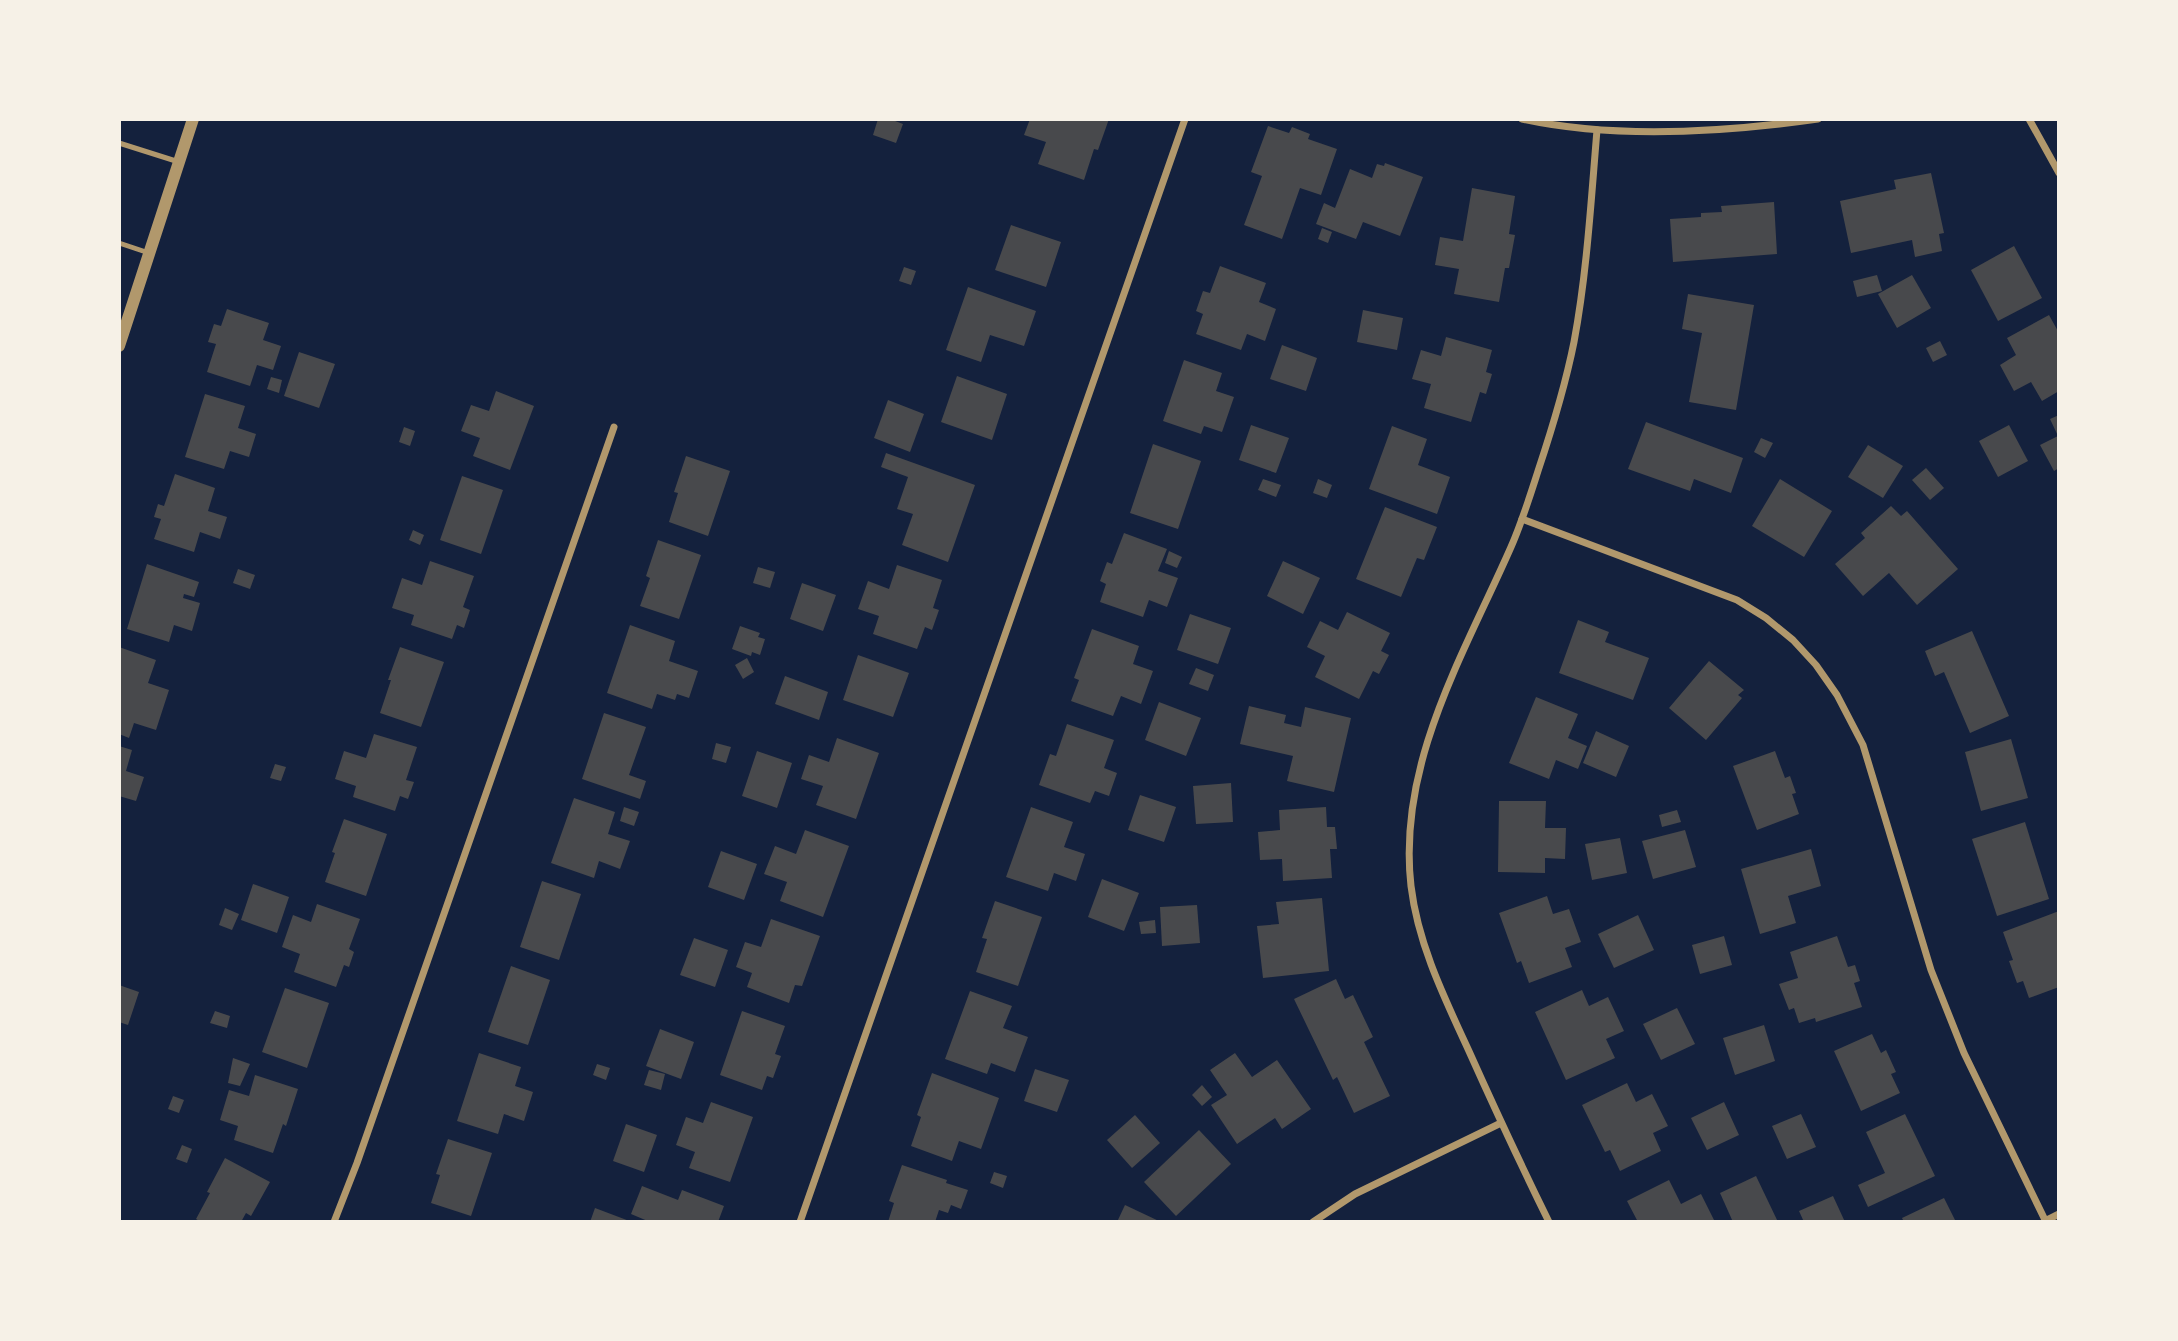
<svg xmlns="http://www.w3.org/2000/svg" width="2178" height="1341" font-family="'Sofia Sans Condensed',sans-serif">
<rect width="100%" height="100%" fill="#14213d"/>
<g fill="#48494c">
<polygon points="878,119 890,119 903,124 896,143 873,135"/>
<polygon points="1030,119 1109,119 1098,150 1094,149 1084,180 1038,164 1046,142 1024,135"/>
<polygon points="1268,126 1289,133 1292,127 1310,134 1308,139 1337,149 1321,195 1300,188 1282,239 1244,225 1262,176 1251,172"/>
<polygon points="1385,163 1423,177 1400,236 1363,222 1356,239 1316,224 1324,203 1335,208 1350,169 1372,178 1377,164 1384,166"/>
<polygon points="1931,173 1944,233 1939,234 1942,251 1915,257 1912,240 1851,253 1840,201 1896,189 1894,180"/>
<polygon points="1472,188 1515,196 1509,234 1515,235 1509,268 1505,268 1499,302 1454,294 1459,269 1435,265 1440,237 1463,241"/>
<polygon points="1774,202 1777,254 1673,262 1670,219 1701,217 1701,213 1722,212 1721,206"/>
<polygon points="1011,225 1061,242 1046,287 995,270"/>
<polygon points="1322,228 1332,232 1328,243 1318,239"/>
<polygon points="2014,246 2042,298 1998,321 1971,270"/>
<polygon points="1220,266 1266,283 1259,302 1276,309 1265,341 1247,334 1241,350 1196,334 1203,314 1196,311 1203,291 1210,293"/>
<polygon points="904,267 916,271 911,285 899,281"/>
<polygon points="1877,275 1882,291 1857,297 1853,281"/>
<polygon points="1912,275 1931,308 1897,328 1878,294"/>
<polygon points="968,287 1036,311 1024,346 990,335 981,362 946,350"/>
<polygon points="1688,294 1754,305 1736,410 1689,402 1702,333 1682,329"/>
<polygon points="227,309 269,323 263,340 281,346 273,370 257,365 250,386 207,372 216,344 208,342 214,324 221,326"/>
<polygon points="1363,310 1403,318 1397,350 1357,342"/>
<polygon points="2049,315 2059,333 2059,391 2042,401 2031,382 2014,391 2000,365 2016,355 2007,338"/>
<polygon points="1446,337 1492,350 1486,372 1492,374 1486,394 1480,392 1471,422 1424,408 1431,384 1412,379 1421,350 1441,356"/>
<polygon points="1940,341 1947,355 1933,362 1926,348"/>
<polygon points="1282,345 1317,358 1306,391 1270,379"/>
<polygon points="299,352 335,364 319,408 284,396"/>
<polygon points="1184,360 1222,373 1216,391 1234,397 1222,432 1204,426 1201,434 1163,421"/>
<polygon points="957,376 1007,394 992,440 941,422"/>
<polygon points="271,377 282,380 279,393 267,389"/>
<polygon points="496,391 534,406 510,470 473,456 480,438 461,431 471,405 489,411"/>
<polygon points="205,394 245,406 238,428 256,434 249,457 230,451 224,469 185,457"/>
<polygon points="888,400 924,414 910,452 874,438"/>
<polygon points="2059,415 2059,468 2054,471 2040,445 2058,436 2050,419"/>
<polygon points="1646,422 1743,458 1731,493 1694,479 1690,491 1628,469"/>
<polygon points="1251,425 1289,438 1276,473 1239,460"/>
<polygon points="2009,425 2028,461 1998,477 1979,441"/>
<polygon points="1392,426 1427,439 1418,465 1450,477 1437,514 1369,489"/>
<polygon points="404,427 415,431 410,446 399,442"/>
<polygon points="1761,438 1773,443 1765,458 1754,452"/>
<polygon points="1153,444 1201,461 1178,529 1130,513"/>
<polygon points="1868,445 1903,466 1883,498 1848,477"/>
<polygon points="886,453 975,485 948,562 902,545 913,514 897,509 908,477 881,467"/>
<polygon points="686,456 730,471 708,536 669,522 678,493 674,492"/>
<polygon points="1926,468 1944,488 1930,500 1912,480"/>
<polygon points="175,474 215,488 208,511 227,517 220,539 200,532 194,552 154,539 161,519 154,517 158,504 164,506"/>
<polygon points="462,476 503,490 481,554 440,540"/>
<polygon points="1263,479 1281,485 1276,497 1258,490"/>
<polygon points="1318,479 1332,485 1327,498 1313,493"/>
<polygon points="1780,479 1832,511 1804,557 1752,526"/>
<polygon points="1891,506 1901,516 1907,511 1958,569 1917,605 1889,573 1863,596 1835,564 1865,538 1861,533"/>
<polygon points="1385,507 1437,527 1424,560 1417,558 1401,597 1356,579"/>
<polygon points="413,530 424,535 420,545 409,540"/>
<polygon points="1124,533 1167,549 1158,571 1178,578 1167,607 1149,600 1143,617 1100,602 1106,584 1100,581 1107,562 1112,564"/>
<polygon points="658,540 701,555 679,619 640,606 650,578 646,576"/>
<polygon points="1169,551 1182,557 1177,568 1165,563"/>
<polygon points="430,561 474,576 463,607 470,610 464,628 457,625 452,639 411,625 414,615 392,608 402,578 422,585"/>
<polygon points="1283,561 1320,578 1303,614 1267,596"/>
<polygon points="147,564 199,582 194,597 184,594 183,598 200,603 192,631 174,625 169,642 127,629"/>
<polygon points="897,565 942,580 933,608 939,610 932,630 925,627 917,649 873,634 879,616 858,609 868,581 889,589"/>
<polygon points="758,567 775,572 770,588 753,583"/>
<polygon points="238,569 255,575 250,589 233,583"/>
<polygon points="802,583 836,595 823,631 790,619"/>
<polygon points="1347,612 1390,633 1381,651 1389,655 1379,674 1373,671 1359,699 1315,677 1325,656 1307,647 1320,621 1338,630"/>
<polygon points="1190,614 1231,628 1218,664 1177,650"/>
<polygon points="1578,620 1609,632 1605,642 1649,658 1633,700 1559,673"/>
<polygon points="630,625 675,641 669,661 698,671 689,698 677,694 675,700 657,694 652,709 607,693"/>
<polygon points="740,626 760,633 758,637 765,639 760,655 752,652 751,656 732,649"/>
<polygon points="1092,629 1139,646 1133,664 1153,671 1141,704 1121,696 1113,716 1071,701 1079,680 1074,678"/>
<polygon points="1972,631 2009,716 1970,733 1944,672 1935,676 1925,651"/>
<polygon points="119,647 156,660 148,683 169,690 156,730 134,723 129,738 119,734"/>
<polygon points="400,647 444,662 421,727 380,713 391,680 388,680"/>
<polygon points="858,655 909,673 893,717 843,700"/>
<polygon points="747,658 754,672 743,679 735,665"/>
<polygon points="1709,661 1744,690 1738,695 1742,698 1706,740 1669,708"/>
<polygon points="1196,668 1214,675 1208,691 1189,684"/>
<polygon points="785,676 828,692 819,720 775,704"/>
<polygon points="1536,697 1578,714 1568,738 1587,746 1578,769 1556,760 1549,779 1509,763"/>
<polygon points="1159,702 1201,718 1186,756 1145,740"/>
<polygon points="1249,706 1286,715 1284,723 1301,727 1305,707 1351,718 1334,792 1287,781 1293,756 1240,744"/>
<polygon points="604,713 646,727 629,775 646,781 640,799 582,779"/>
<polygon points="1067,724 1114,740 1104,768 1117,773 1109,796 1095,791 1090,803 1039,785 1050,754 1056,756"/>
<polygon points="1596,731 1629,746 1616,777 1583,763"/>
<polygon points="374,734 417,747 406,780 414,782 408,799 400,796 395,811 353,797 356,786 335,779 344,751 366,758"/>
<polygon points="837,738 879,753 856,819 816,805 823,786 801,779 809,755 829,762"/>
<polygon points="2011,739 2028,798 1981,811 1965,752"/>
<polygon points="716,743 731,747 726,763 712,759"/>
<polygon points="119,746 132,750 126,771 144,777 136,801 119,796"/>
<polygon points="757,751 792,763 777,808 742,796"/>
<polygon points="1775,751 1785,778 1790,776 1796,793 1792,794 1799,814 1757,830 1733,766"/>
<polygon points="275,764 286,767 281,781 270,778"/>
<polygon points="1231,783 1233,822 1196,824 1193,786"/>
<polygon points="1140,795 1176,807 1164,842 1128,830"/>
<polygon points="574,798 615,812 608,834 630,841 620,869 599,861 594,878 551,863"/>
<polygon points="1499,801 1546,801 1545,828 1566,828 1565,859 1545,858 1545,873 1498,872"/>
<polygon points="624,807 639,812 634,826 620,821"/>
<polygon points="1031,807 1073,822 1064,847 1085,854 1076,881 1054,873 1048,891 1006,877"/>
<polygon points="1326,807 1327,827 1335,827 1337,849 1330,849 1332,878 1283,881 1282,859 1260,860 1258,832 1280,830 1279,810"/>
<polygon points="1677,810 1681,822 1662,827 1659,815"/>
<polygon points="344,819 387,834 366,896 325,882 335,853 332,852"/>
<polygon points="2025,822 2049,899 1997,916 1972,839"/>
<polygon points="805,830 849,846 823,917 780,901 787,882 764,874 775,846 796,854"/>
<polygon points="1685,830 1696,867 1653,879 1642,841"/>
<polygon points="1620,838 1627,873 1592,880 1585,844"/>
<polygon points="1811,849 1821,886 1788,896 1796,923 1760,934 1741,869"/>
<polygon points="721,851 757,864 744,900 708,887"/>
<polygon points="1102,879 1139,893 1124,931 1088,917"/>
<polygon points="542,881 581,894 559,960 520,947"/>
<polygon points="253,884 289,897 277,933 241,920"/>
<polygon points="1547,896 1553,914 1569,909 1581,942 1565,948 1572,967 1529,983 1521,961 1517,963 1499,913"/>
<polygon points="1322,898 1329,971 1263,978 1257,926 1279,924 1276,902"/>
<polygon points="995,901 1042,917 1018,986 976,972 987,939 982,938"/>
<polygon points="317,904 360,919 349,949 354,952 349,967 344,965 336,987 294,972 300,954 282,947 293,915 311,922"/>
<polygon points="1197,905 1200,943 1162,946 1160,907"/>
<polygon points="225,908 239,914 232,930 219,925"/>
<polygon points="2059,911 2059,987 2029,998 2023,981 2017,983 2009,961 2013,960 2003,932"/>
<polygon points="1638,915 1654,950 1614,968 1598,934"/>
<polygon points="771,919 820,936 802,986 795,985 789,1003 747,987 752,973 736,967 745,942 761,947"/>
<polygon points="1155,920 1156,933 1141,934 1139,922"/>
<polygon points="1724,936 1732,965 1700,974 1692,945"/>
<polygon points="1837,936 1848,967 1855,965 1860,981 1854,983 1862,1007 1816,1022 1815,1018 1799,1023 1794,1008 1789,1010 1779,984 1798,978 1790,952"/>
<polygon points="694,938 728,950 715,987 680,975"/>
<polygon points="511,966 550,980 528,1045 488,1032"/>
<polygon points="1336,979 1345,999 1353,995 1373,1037 1364,1042 1390,1096 1354,1113 1337,1077 1333,1080 1294,999"/>
<polygon points="119,985 139,992 128,1025 119,1022"/>
<polygon points="285,988 329,1003 307,1068 262,1052"/>
<polygon points="1582,990 1589,1006 1608,997 1624,1031 1606,1039 1615,1058 1566,1080 1535,1012"/>
<polygon points="970,991 1012,1006 1003,1028 1028,1037 1015,1072 991,1063 987,1074 945,1059"/>
<polygon points="1677,1008 1695,1044 1661,1060 1643,1024"/>
<polygon points="215,1011 230,1016 227,1028 210,1023"/>
<polygon points="742,1011 785,1026 775,1054 781,1056 773,1078 767,1076 762,1090 720,1075"/>
<polygon points="1764,1025 1775,1061 1735,1075 1723,1038"/>
<polygon points="660,1029 694,1042 681,1079 646,1066"/>
<polygon points="1872,1034 1881,1053 1886,1050 1896,1072 1891,1074 1900,1093 1861,1111 1834,1051"/>
<polygon points="479,1053 521,1067 515,1086 533,1092 524,1121 504,1114 498,1134 457,1121"/>
<polygon points="1235,1053 1252,1077 1277,1060 1311,1109 1282,1129 1275,1118 1237,1144 1211,1105 1227,1095 1210,1070"/>
<polygon points="233,1058 250,1064 240,1086 228,1083"/>
<polygon points="597,1064 610,1068 606,1080 593,1075"/>
<polygon points="1035,1069 1069,1080 1057,1112 1024,1101"/>
<polygon points="649,1070 665,1074 661,1090 644,1085"/>
<polygon points="932,1073 999,1098 981,1149 959,1141 952,1161 911,1146 921,1117 917,1115"/>
<polygon points="255,1075 298,1089 286,1126 283,1124 273,1153 234,1140 238,1126 220,1120 229,1090 249,1096"/>
<polygon points="1627,1083 1636,1102 1652,1094 1668,1126 1653,1133 1661,1151 1620,1171 1610,1150 1605,1152 1582,1105"/>
<polygon points="1202,1085 1212,1097 1202,1106 1192,1095"/>
<polygon points="173,1096 184,1100 179,1113 168,1109"/>
<polygon points="711,1102 753,1117 730,1182 689,1168 695,1152 676,1145 686,1117 703,1123"/>
<polygon points="1724,1102 1739,1135 1707,1150 1691,1118"/>
<polygon points="1801,1114 1816,1147 1787,1159 1772,1126"/>
<polygon points="1905,1114 1935,1176 1868,1207 1858,1185 1885,1173 1866,1132"/>
<polygon points="1135,1115 1160,1143 1132,1168 1107,1140"/>
<polygon points="626,1124 657,1135 644,1172 613,1161"/>
<polygon points="1199,1130 1231,1164 1176,1216 1144,1182"/>
<polygon points="448,1139 492,1153 471,1216 431,1203 440,1175 436,1174"/>
<polygon points="182,1145 192,1149 187,1163 176,1159"/>
<polygon points="225,1158 270,1182 251,1216 246,1213 241,1222 201,1222 196,1219 210,1193 207,1192"/>
<polygon points="902,1165 947,1180 946,1183 968,1190 961,1209 951,1205 948,1213 939,1210 935,1222 888,1222 894,1203 889,1201"/>
<polygon points="994,1172 1007,1176 1003,1188 990,1183"/>
<polygon points="1756,1176 1778,1222 1733,1222 1720,1193"/>
<polygon points="1669,1180 1681,1204 1701,1194 1714,1220 1710,1222 1638,1222 1627,1201"/>
<polygon points="642,1186 678,1200 682,1190 724,1206 718,1222 650,1222 631,1214"/>
<polygon points="1833,1196 1845,1222 1804,1222 1799,1211"/>
<polygon points="1944,1198 1956,1222 1904,1222 1902,1218"/>
<polygon points="1125,1205 1161,1222 1117,1222"/>
<polygon points="595,1208 632,1222 590,1222"/>
</g>
<g fill="none" stroke-linecap="round" stroke-linejoin="round">
<g stroke="#b1986c" stroke-width="5">
<polyline points="119,143 179,162"/>
<polyline points="119,243 149,253"/>
</g>
<g stroke="#b1986c" stroke-width="7">
<path d="M1522 119C1613 139 1726 132 1818 119"/>
<polyline points="2029,119 2059,173"/>
<polyline points="1522,519 1737,600 1766,618 1793,640 1816,665 1837,695 1863,745 1931,970 1964,1053 2046,1222"/>
<polyline points="2045,1221 2059,1214"/>
<polyline points="334,1222 357,1163 614,427"/>
<polyline points="800,1222 1185,119"/>
<polyline points="1313,1222 1355,1194 1501,1123"/>
<path d="M1549 1222C1521 1165 1494 1107 1468 1049 1444 997 1418 944 1411 886 1397 764 1464 654 1511 547 1522 522 1530 496 1538 471 1551 432 1566 382 1574 342 1587 272 1591 201 1597 130"/>
</g>
<polyline stroke="#b1986c" stroke-width="12" points="119,346 193,119"/>
</g>
<rect width="2178" height="1341" fill="none" stroke="#f6f1e7" stroke-width="242"/>
</svg>
